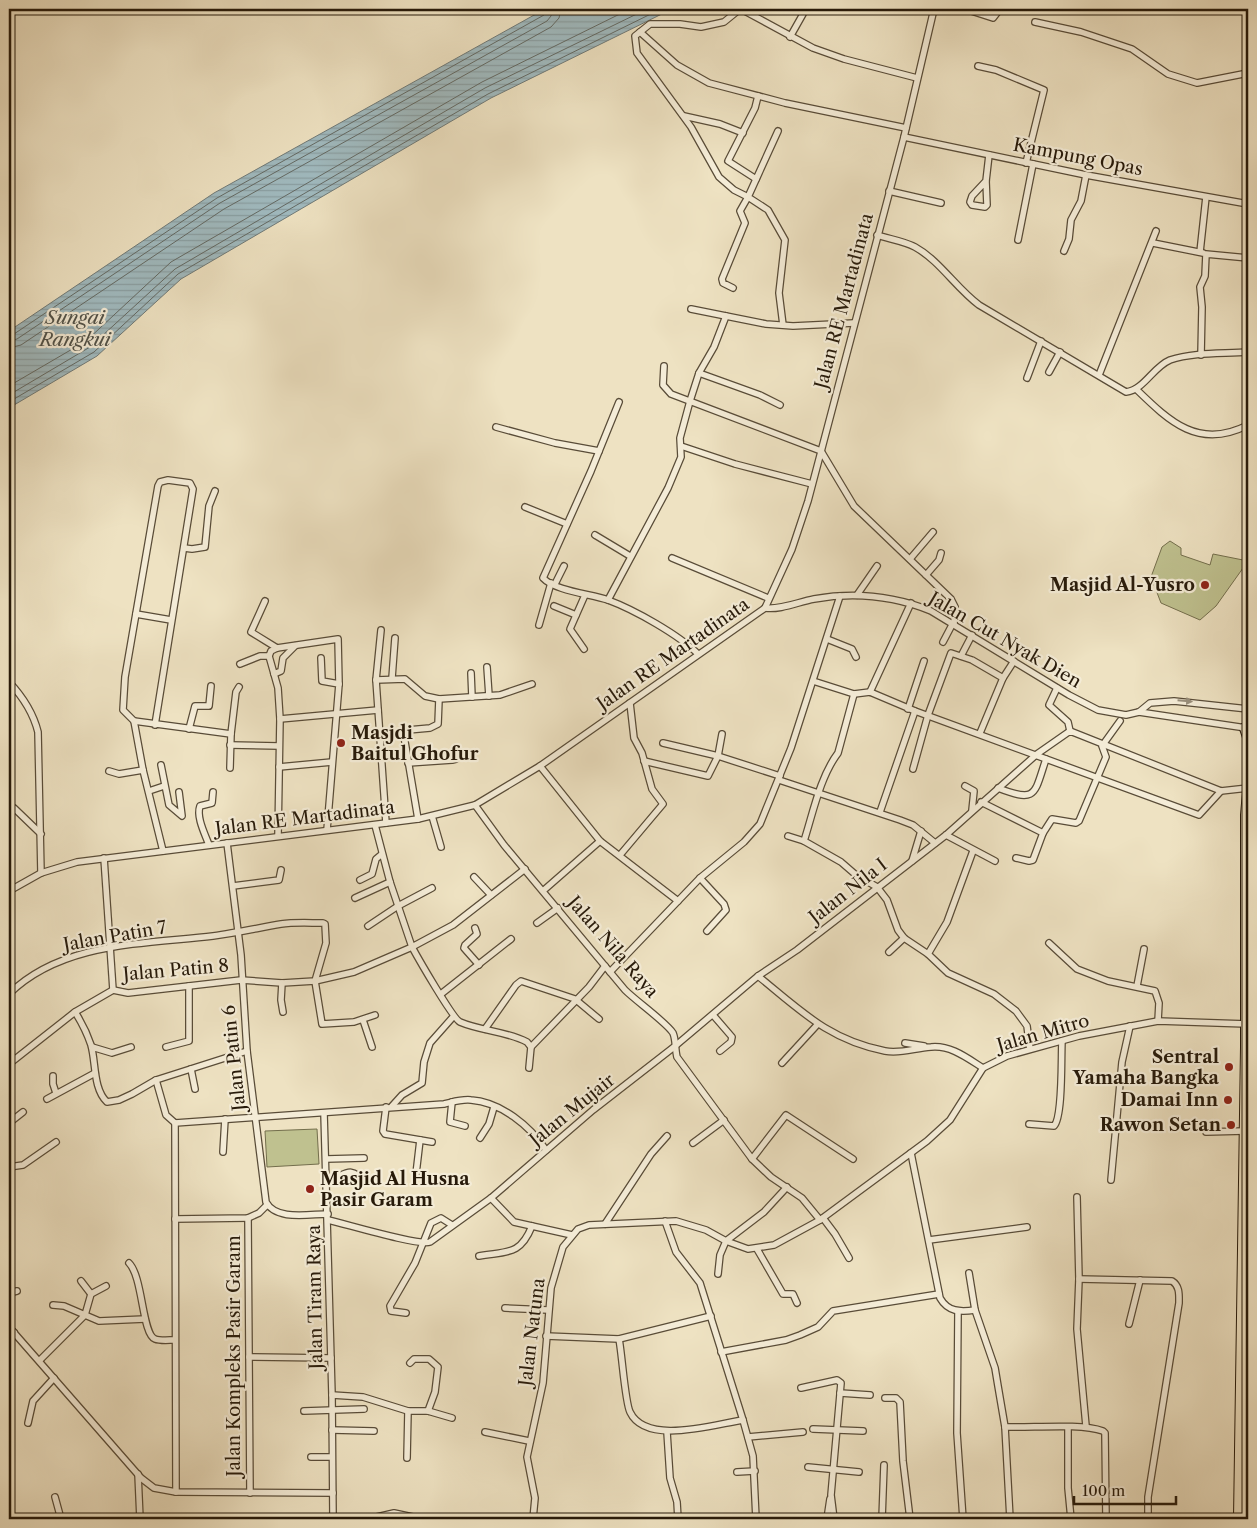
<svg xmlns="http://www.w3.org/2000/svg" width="1257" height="1528" font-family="'Libre Caslon Text',serif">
<defs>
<pattern id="water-rules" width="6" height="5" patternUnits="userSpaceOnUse" patternTransform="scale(1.25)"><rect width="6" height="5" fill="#a0babf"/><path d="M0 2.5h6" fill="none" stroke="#8a9fa3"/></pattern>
</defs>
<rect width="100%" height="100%" fill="#eee2c2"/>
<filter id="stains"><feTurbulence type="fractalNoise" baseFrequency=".004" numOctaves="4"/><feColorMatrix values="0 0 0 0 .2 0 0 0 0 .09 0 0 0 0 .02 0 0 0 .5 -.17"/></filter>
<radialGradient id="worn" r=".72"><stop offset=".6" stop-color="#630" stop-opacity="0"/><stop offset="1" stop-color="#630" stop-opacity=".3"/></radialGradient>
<g fill="#bfc18f" stroke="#736e4c">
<polygon points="1170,541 1181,548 1181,555 1210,565 1213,554 1248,561 1216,606 1200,620 1161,603 1151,577 1162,547"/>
<polygon points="317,1129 319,1164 267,1167 265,1131"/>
</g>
<polygon fill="url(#water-rules)" stroke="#707a77" points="545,9 672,9 491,98 181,279 97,356 9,408 9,331 214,193"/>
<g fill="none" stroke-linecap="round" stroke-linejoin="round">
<g stroke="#646a64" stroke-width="1">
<polyline points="9,335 14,334 217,198 544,15 547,9"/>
<polyline points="9,341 17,339 220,203 547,21 551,16 553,9"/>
<polyline points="9,348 21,345 224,209 551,27 559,18 561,9"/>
<polyline points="9,386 86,341 171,262 482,82 630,9"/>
<polyline points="9,395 90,347 175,269 485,88 647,9"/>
<polyline points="9,402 94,352 178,274 488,94 661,9"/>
</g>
<defs>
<g id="street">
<polyline points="741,9 813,48 844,59 917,78"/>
<polyline points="965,9 993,18 1000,9"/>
<polyline points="1035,22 1081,32 1132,49 1168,74 1197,83 1248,73"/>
<polyline points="640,32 677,65 709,83 785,103 906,128"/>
<polyline points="790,37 803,14"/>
<polyline points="978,66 996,70 1044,90 1026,163"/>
<polyline points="684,116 720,124 743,133"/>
<polyline points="778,131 748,197 768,210 785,240 779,293 783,325"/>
<polyline points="904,137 1086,175 1248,204"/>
<polyline points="756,179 728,161 755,108 758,96"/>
<polyline points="986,181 972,196 970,202 972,205 985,207 987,205 986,181 989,155"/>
<polyline points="889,191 941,203"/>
<path d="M877 235C889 239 904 241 915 247 940 261 956 288 979 305L1126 392C1144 390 1153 367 1170 360 1194 352 1223 354 1248 352"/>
<polyline points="1018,240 1033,164"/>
<polyline points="1153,243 1203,253"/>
<polyline points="1064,251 1069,239 1071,220 1081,201 1086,175"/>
<polyline points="1200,252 1206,197"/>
<polyline points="733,288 723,283 722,279 745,223 740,211 748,197 734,190 719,177 691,127 637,53 635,36 650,24 680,24 701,27 724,22 740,9"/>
<polyline points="691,309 766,324 793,326 854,323"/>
<polyline points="1201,355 1202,307 1200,287 1205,276 1206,254 1248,258"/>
<polyline points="664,366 663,385 671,394 821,451 854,506 951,599 955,607 954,624"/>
<polyline points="1049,372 1060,352"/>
<polyline points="699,373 760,395 780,405"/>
<polyline points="1099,375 1156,231"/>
<polyline points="1027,378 1041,341"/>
<path d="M1136 389C1170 422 1199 450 1248 425"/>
<path d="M619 402 591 471 543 578C555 591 591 594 608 600 635 610 679 635 698 654"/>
<polyline points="496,427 555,443 599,451"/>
<polyline points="681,446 735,464 812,484"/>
<polyline points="525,507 567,524"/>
<polyline points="595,535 630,556"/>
<polyline points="184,548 192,549 205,547 209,506 215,491"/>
<polyline points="672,558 768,598"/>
<polyline points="910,559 933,532"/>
<polyline points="926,575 939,560 941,553"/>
<polyline points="555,584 564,566"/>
<polyline points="857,595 877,566"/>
<polyline points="608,600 668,488 681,457 680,438 690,401 699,373 714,347 726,316"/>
<polyline points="265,601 251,632 277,648"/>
<polyline points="554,606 576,615"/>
<path d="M765 608C781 610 798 602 814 599 854 592 894 596 931 611L1069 695 1098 710 1126 715 1139 712 1150 703 1174 701 1248 709"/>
<polyline points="136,614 171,620"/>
<polyline points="539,625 551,583"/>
<polyline points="381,630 376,680 386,823"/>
<polyline points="827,639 852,649 856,657"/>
<polyline points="943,642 953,623"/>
<polyline points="584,649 570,629 585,595"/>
<polyline points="269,656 278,688 280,719 278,836"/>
<polyline points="269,656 271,651 277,648 338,639 339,684"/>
<polyline points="961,656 972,635"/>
<polyline points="321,658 322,681 339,684 327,830"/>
<polyline points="240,664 260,656 269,656"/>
<polyline points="487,667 489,696"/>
<polyline points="471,673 472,697"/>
<polyline points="274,674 281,671 283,658 295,646"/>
<polyline points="392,678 395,638"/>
<polyline points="376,680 405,679 425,696 439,699 500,695 532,684"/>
<polyline points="813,681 854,694 870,692 915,711 1199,815 1221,791"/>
<path d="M9 682C23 697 33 712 38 732L41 873"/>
<polyline points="1057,688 1049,705 1068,722 1070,731"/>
<polyline points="870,692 911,603"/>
<path d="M854 694 838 753C820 777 813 813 804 841L841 862 856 875 877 887 887 900 898 930 904 938 928 954 948 973 994 994 1016 1011 1027 1026 1030 1049"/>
<polyline points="908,709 924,661"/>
<polyline points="1139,712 1246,728"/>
<polyline points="280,719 378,710"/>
<polyline points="134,721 143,770 163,851"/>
<polyline points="155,725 193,489 190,483 168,480 160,482 158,486 125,677 123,710 134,721 231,734"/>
<polyline points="189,729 195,706 209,706 211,686"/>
<polyline points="980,733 1003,678 1014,661"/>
<polyline points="663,743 718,756 780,776"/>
<polyline points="230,745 279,746"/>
<polyline points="644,761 708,776 718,756 722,734"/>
<polyline points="408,763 452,760 456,759 459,753"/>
<polyline points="161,765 169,805 182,816 179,792"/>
<polyline points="540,766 600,841 678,901"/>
<polyline points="279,767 332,762"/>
<polyline points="230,768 231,734 236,692 239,687"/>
<polyline points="913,769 928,715 951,653 972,660 1003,678"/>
<polyline points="109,771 119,774 143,770"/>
<polyline points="779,780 900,820 913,825 935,843"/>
<polyline points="965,786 974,791 972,810"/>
<path d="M998 788C1037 803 1034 795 1046 759"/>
<polyline points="149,791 164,786"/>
<polyline points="981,802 1043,833 1033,860 1029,861 1016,858"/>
<polyline points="9,805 14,808 41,834"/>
<path d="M475 805 504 845 625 990C636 1001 667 1023 673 1033 676 1040 675 1049 677 1057L752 1159 771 1177 802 1198 820 1220"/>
<polyline points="880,812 915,711"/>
<polyline points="432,816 441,847"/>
<polyline points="418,819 404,736 408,730 430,728 438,724 439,699"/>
<polyline points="375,825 390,882 412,947 453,925 525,869"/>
<polyline points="1043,833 1052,819 1076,823 1079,821 1106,757 1102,746 1120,721"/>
<polyline points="946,835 995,861"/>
<polyline points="788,836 804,841"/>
<path d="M227 843 241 955 247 1051 266 1202C276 1221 309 1214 328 1214"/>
<path d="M209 845C205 834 196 817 200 806L212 803 213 792"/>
<polyline points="620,855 663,804 652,789 642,753 634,738 630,703"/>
<polyline points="104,858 113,990"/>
<polyline points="912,861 921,831"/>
<polyline points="474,877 491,895"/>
<polyline points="700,878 724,904 726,910 707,931"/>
<polyline points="360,880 372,874 376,859 382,854"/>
<polyline points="233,886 279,880 281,870"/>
<polyline points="544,890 600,841"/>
<polyline points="9,891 41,873 77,862 418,819 475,805 540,766 765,608 792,549 808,501 904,137 934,9"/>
<polyline points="355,898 390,882"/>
<polyline points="537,923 558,908"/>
<polyline points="368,926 398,906 432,888"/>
<polyline points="475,928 477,934 465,945 464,948 479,965"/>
<polyline points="1049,943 1077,969 1108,981 1155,991 1159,1003 1158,1021"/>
<polyline points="889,952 904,938"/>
<polyline points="928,954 947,922 973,851"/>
<polyline points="610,972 700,878 744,842 760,824 791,748 840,596"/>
<path d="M758 976C801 1011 829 1040 885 1051 901 1054 915 1048 931 1047 951 1045 967 1058 983 1068"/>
<polyline points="282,983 281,1000 283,1012"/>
<polyline points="1137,986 1144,949"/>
<path d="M113 990 128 993 241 980 282 983 315 981 354 972 412 947C418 958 453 1019 460 1022 481 1031 506 1031 527 1042L531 1047 529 1068"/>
<path d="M9 994C62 942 144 944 213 936 236 933 258 928 281 924 294 922 309 923 323 923L325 924 326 943 315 981 322 1024 354 1022 375 1015"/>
<polyline points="441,994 511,939"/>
<path d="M75 1012C82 1023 87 1033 91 1045 96 1062 93 1089 107 1102L119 1100 132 1094 156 1080 247 1051"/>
<polyline points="713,1015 732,1037 731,1042 720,1051"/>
<polyline points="363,1020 372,1047"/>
<polyline points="485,1029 516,985 521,981 575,999 599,1019"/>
<polyline points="905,1043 924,1046"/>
<polyline points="92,1047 112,1053 131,1047"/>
<polyline points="166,1047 189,1041 189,986"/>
<polyline points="531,1047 589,987 605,966"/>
<polyline points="782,1063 817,1025"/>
<polyline points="9,1064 75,1012 113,990"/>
<polyline points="191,1069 195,1089"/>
<polyline points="53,1076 53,1084 56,1093"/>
<path d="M156 1080 166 1115 175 1123 444 1104C453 1102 461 1099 471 1100 501 1102 530 1126 546 1150"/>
<polyline points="47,1099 95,1073"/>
<polyline points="452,1102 450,1122 465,1126"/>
<polyline points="392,1106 402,1095 422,1083 424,1062 430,1043 453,1017"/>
<polyline points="386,1107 383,1131 385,1134 432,1142"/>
<polyline points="324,1113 332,1395 333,1519"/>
<polyline points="9,1123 23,1112"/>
<polyline points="175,1123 176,1492"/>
<path d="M1029 1124 1054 1126C1063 1117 1061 1057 1062 1041"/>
<polyline points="1206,1132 1245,1131"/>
<polyline points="480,1138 489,1124 494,1107"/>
<polyline points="693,1143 724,1120"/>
<polyline points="223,1152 225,1119"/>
<path d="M911 1153 940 1298C948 1312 960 1312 975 1310"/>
<polyline points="326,1159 364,1158"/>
<polyline points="752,1159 786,1115 853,1159"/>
<polyline points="9,1167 23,1165 56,1142"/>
<polyline points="416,1174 420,1140"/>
<polyline points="1111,1180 1122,1062 1130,1026"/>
<path d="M326 1181C345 1177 348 1163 365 1182"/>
<polyline points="1077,1197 1079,1279 1077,1329 1086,1426"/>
<polyline points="491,1198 514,1222 572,1235"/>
<polyline points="248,1218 250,1493"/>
<polyline points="823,1218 835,1234 849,1258"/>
<polyline points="175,1219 248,1218 259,1213 267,1205"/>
<path d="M328 1220C346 1224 418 1246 430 1242L491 1198 593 1110 674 1047 758 976 797 950 946 835 1037 754 1070 731 1221 791 1248 788"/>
<polyline points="665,1221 676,1252 700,1283 743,1420 753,1456 756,1519"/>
<polyline points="605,1224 651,1154 667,1136"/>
<polyline points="929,1240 1027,1227"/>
<polyline points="757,1249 783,1294 793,1294 797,1303"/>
<path d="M479 1256C507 1251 520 1256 532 1226"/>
<path d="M129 1263C143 1277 142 1334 155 1339 160 1341 169 1340 174 1340"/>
<polyline points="969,1273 975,1310 995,1368 998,1386 1005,1427 1010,1519"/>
<polyline points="718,1274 720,1255 726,1241 764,1212 787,1187"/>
<path d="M1079 1279 1172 1281C1180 1286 1179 1295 1179 1303L1148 1497V1519"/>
<polyline points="81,1281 91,1294"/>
<polyline points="9,1293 17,1291"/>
<polyline points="53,1305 64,1306 99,1321 145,1319"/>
<polyline points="505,1308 548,1310"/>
<polyline points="958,1312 957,1433 963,1519"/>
<polyline points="406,1313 391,1311 390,1306 415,1263 431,1223 441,1218 452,1225"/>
<polyline points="1129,1324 1140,1280"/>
<polyline points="9,1327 141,1478 154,1488 176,1492 333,1493"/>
<polyline points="546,1336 619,1339 711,1316"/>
<polyline points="9,1338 14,1332"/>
<path d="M619 1339C622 1354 625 1402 630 1412 646 1446 715 1424 743 1420"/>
<polyline points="721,1352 786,1340 800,1335 818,1327 833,1311 939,1294"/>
<polyline points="249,1357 331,1358"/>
<polyline points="40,1360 85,1315 91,1294 106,1286"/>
<polyline points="410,1363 414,1359 429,1359 438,1367 435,1392 428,1411"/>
<polyline points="801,1388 837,1380 841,1383 831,1495 834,1519"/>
<polyline points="840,1393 870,1395"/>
<polyline points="332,1395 363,1397 408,1411 428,1411 452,1418"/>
<polyline points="885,1398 896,1398 900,1402 903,1461 910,1519"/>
<polyline points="304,1411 364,1409"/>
<polyline points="28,1423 33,1401 54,1378"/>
<path d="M1005 1427C1032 1428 1080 1423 1103 1431L1105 1433 1106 1519"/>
<polyline points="1068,1428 1068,1488 1071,1519"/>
<polyline points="813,1429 863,1431"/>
<polyline points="332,1430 374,1431"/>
<polyline points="485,1432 529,1441"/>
<polyline points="667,1432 670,1478 677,1502 678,1519"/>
<polyline points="748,1437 803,1432"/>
<polyline points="311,1457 332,1457"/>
<polyline points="407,1458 408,1411"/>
<polyline points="808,1467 859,1472"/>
<polyline points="737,1472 755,1471"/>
<polyline points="138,1474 140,1519"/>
<polyline points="55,1497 61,1519"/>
<polyline points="368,1519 394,1513 422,1519"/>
<polyline points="533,1519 535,1498 527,1457 543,1383 551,1288 563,1247 578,1229 589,1225 676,1221 706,1230 726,1241 748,1249 774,1245 820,1220 927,1141 950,1120 983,1068 1007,1056 1079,1036 1158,1021 1247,1024"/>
<polyline points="827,1519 830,1499"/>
<polyline points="882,1519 884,1465"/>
</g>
<g id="highway">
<polyline points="1245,728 1248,737"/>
<polyline points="1239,1519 1246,1047 1246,815 1248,792"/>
</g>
</defs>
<use href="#street" stroke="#594c38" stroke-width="8"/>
<use href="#highway" stroke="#271a0a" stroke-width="12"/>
<use href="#street" stroke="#f4ecd7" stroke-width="5.5"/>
<use href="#highway" stroke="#eee2c2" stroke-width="10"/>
</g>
<defs><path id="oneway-solid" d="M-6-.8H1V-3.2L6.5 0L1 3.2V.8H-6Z" transform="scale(1.25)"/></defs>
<use fill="#988e7b" href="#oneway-solid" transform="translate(1185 701) rotate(5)"/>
<g fill="#8f2418" stroke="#f4ecd7" stroke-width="2">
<circle cx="1205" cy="585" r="5"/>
<circle cx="341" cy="743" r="5"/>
<circle cx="1229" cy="1067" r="5"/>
<circle cx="1228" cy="1100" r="5"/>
<circle cx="1231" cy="1125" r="5"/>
<circle cx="310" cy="1189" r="5"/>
</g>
<g text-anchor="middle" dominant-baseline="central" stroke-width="4.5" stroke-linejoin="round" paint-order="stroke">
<g font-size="18" fill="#271a0a" stroke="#f4ecd7">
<text transform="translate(1078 157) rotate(11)">Kampung Opas</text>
<text transform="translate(844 301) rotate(-75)">Jalan RE Martadinata</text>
<text transform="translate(1005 640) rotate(30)">Jalan Cut Nyak Dien</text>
<text transform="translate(673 654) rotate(-35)">Jalan RE Martadinata</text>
<text transform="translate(305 818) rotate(-7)">Jalan RE Martadinata</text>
<text transform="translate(848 891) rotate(-38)">Jalan Nila I</text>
<text transform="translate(115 936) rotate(-10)">Jalan Patin 7</text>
<text transform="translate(613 947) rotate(49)">Jalan Nila Raya</text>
<text transform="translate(176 970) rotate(-5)">Jalan Patin 8</text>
<text transform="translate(1043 1033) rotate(-16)">Jalan Mitro</text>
<text transform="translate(234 1058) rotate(-96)">Jalan Patin 6</text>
<text transform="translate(572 1110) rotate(-39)">Jalan Mujair</text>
<text transform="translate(315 1297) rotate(-91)">Jalan Tiram Raya</text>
<text transform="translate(532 1332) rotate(-83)">Jalan Natuna</text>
<text transform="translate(234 1356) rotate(-90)">Jalan Kompleks Pasir Garam</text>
</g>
<g font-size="18" font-weight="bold" fill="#271a0a" stroke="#f4ecd7" text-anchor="end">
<text x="1195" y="585">Masjid Al-Yusro</text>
<text x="351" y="733" text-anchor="start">Masjdi<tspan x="351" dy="21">Baitul Ghofur</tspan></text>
<text x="1219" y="1057">Sentral<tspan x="1219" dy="21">Yamaha Bangka</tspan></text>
<text x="1218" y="1100">Damai Inn</text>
<text x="1221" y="1125">Rawon Setan</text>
<text x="320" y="1179" text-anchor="start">Masjid Al Husna<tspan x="320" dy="21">Pasir Garam</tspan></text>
</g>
<g font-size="19" font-style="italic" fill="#515249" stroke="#f4ecd7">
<text x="75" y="317">Sungai<tspan x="75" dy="22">Rangkui</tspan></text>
</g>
</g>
<rect width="1257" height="1528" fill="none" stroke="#eee2c2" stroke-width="30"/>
<rect x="10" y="10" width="1237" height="1508" fill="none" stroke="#271a0a" stroke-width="2.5"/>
<rect x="15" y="15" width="1227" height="1498" fill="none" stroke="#271a0a"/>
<path d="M1074 1496v8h102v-8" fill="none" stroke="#271a0a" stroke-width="2.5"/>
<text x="1082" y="1496" font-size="15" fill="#271a0a" stroke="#f4ecd7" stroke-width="4" paint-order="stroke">100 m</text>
<rect width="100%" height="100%" filter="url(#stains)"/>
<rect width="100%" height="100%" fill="url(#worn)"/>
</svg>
